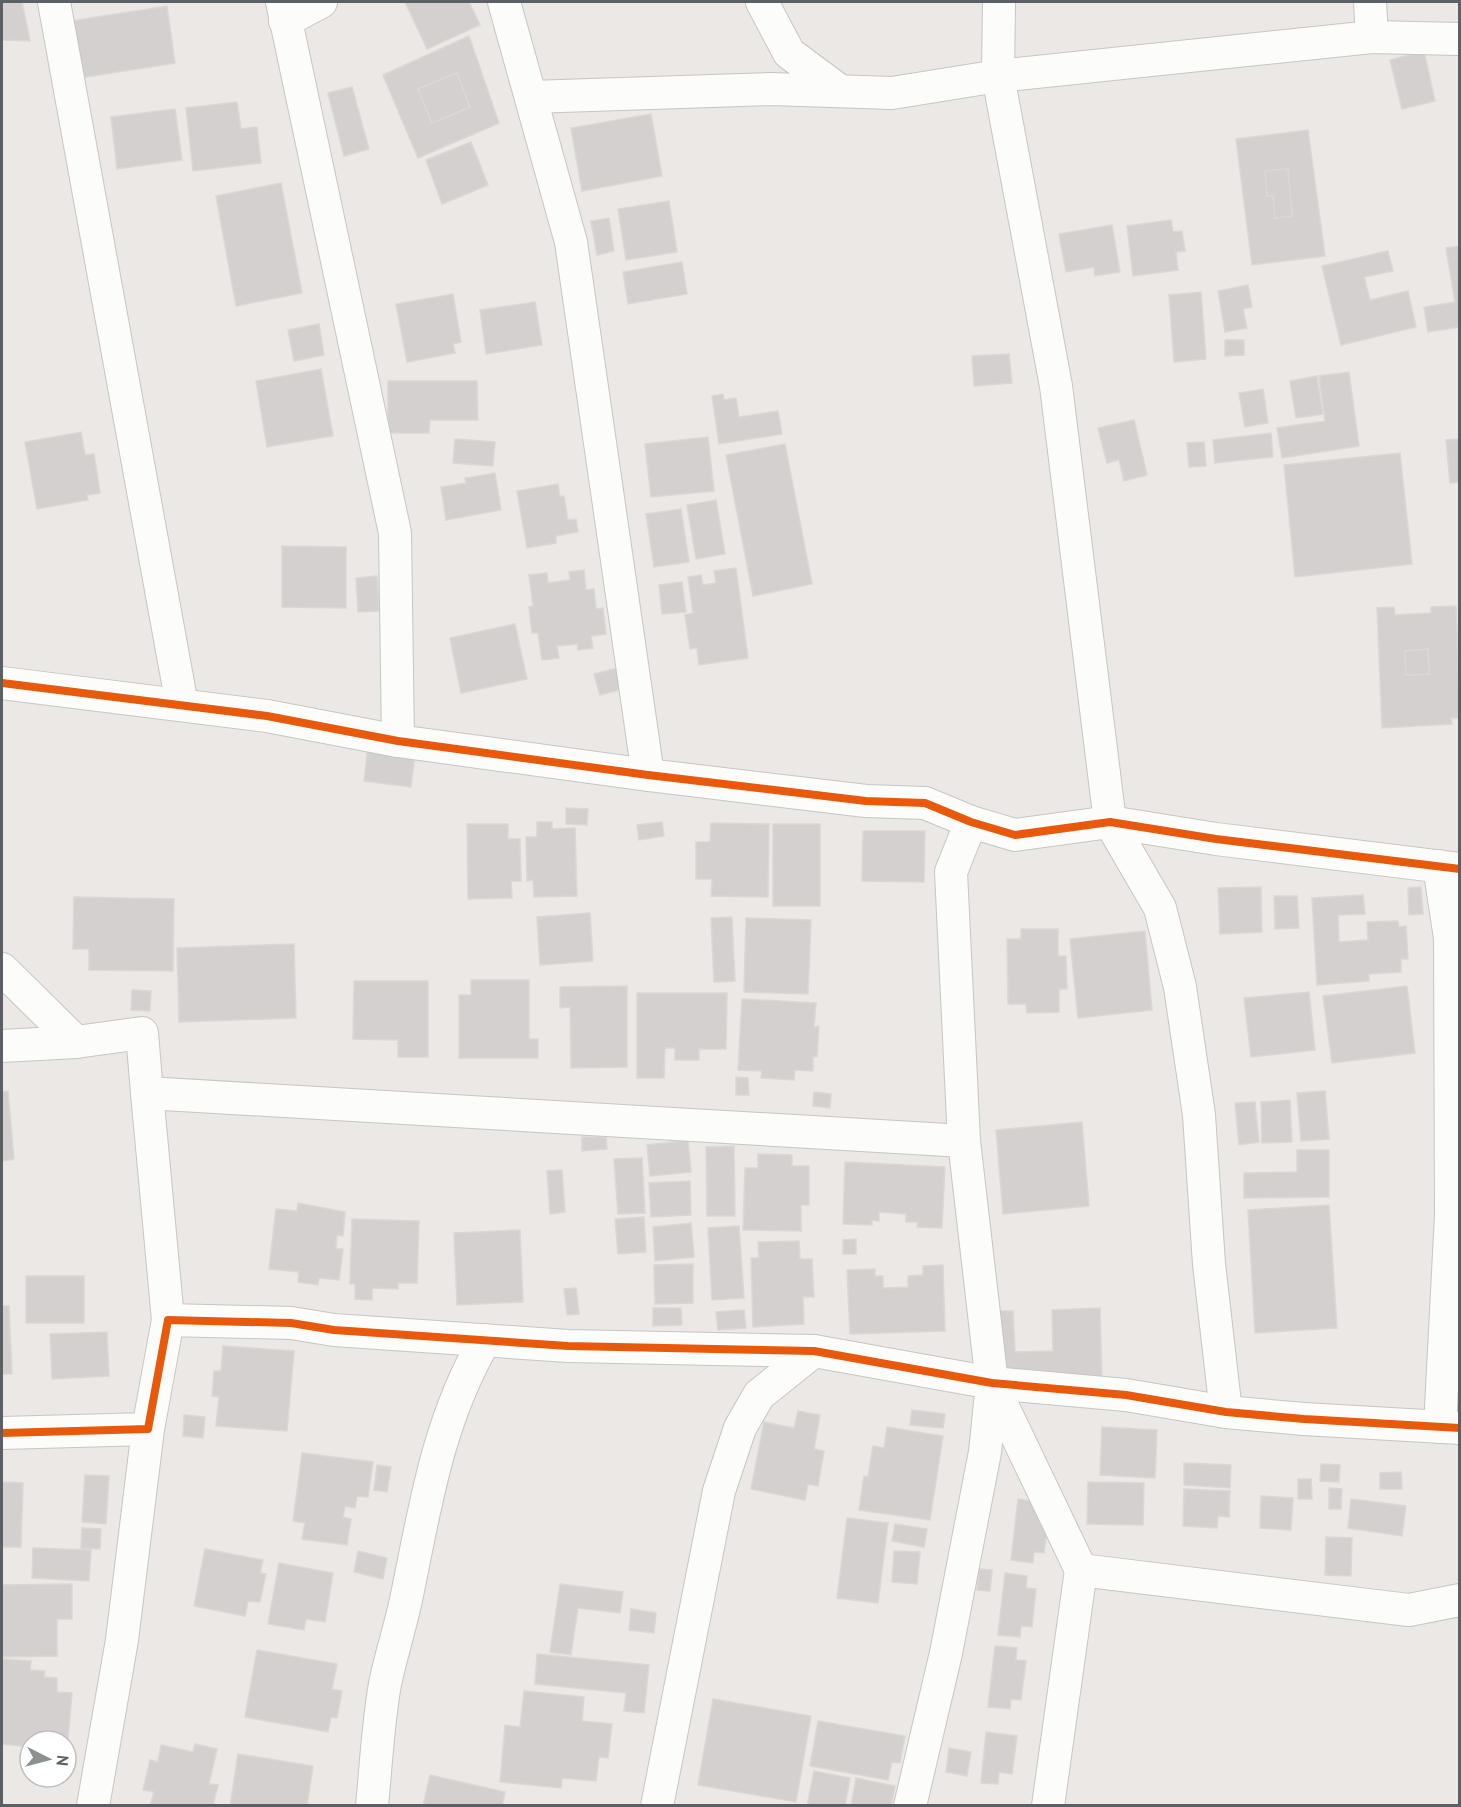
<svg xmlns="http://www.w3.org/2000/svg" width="1461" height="1807" font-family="'PT Sans',sans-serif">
<rect width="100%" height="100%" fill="#ebe8e5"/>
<g fill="#d3d0cf" stroke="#dad8d4" stroke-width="1.5" fill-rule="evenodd">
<polygon points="2,2 22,2 30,41 2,40"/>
<polygon points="405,2 469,2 480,25 427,49"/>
<polygon points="167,6 175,63 80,78 72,21"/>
<path d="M469 36 499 123 418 158 383 75ZM457 73 470 107 432 123 418 89Z"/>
<polygon points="1424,51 1435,101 1402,109 1390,60"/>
<polygon points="457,73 470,107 432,123 418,89"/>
<polygon points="352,87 369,149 344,156 328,93"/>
<polygon points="237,102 241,129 257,127 261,163 193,171 186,108"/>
<polygon points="175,109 182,160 117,169 111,117"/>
<polygon points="651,114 662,176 582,191 571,128"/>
<path d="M1308 130 1325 256 1252 265 1236 139ZM1288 169 1292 216 1275 218 1273 196H1267L1265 171Z"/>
<polygon points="471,142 488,185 442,204 426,160"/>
<polygon points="1288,169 1292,216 1275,218 1273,196 1267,196 1265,171"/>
<polygon points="281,183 302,293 236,306 216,196"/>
<polygon points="669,201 677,252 626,260 618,209"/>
<polygon points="609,218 614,251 597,255 591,221"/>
<polygon points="1171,220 1173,232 1182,231 1185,251 1176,252 1178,270 1133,276 1127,226"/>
<polygon points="1112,225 1120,272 1095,276 1094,267 1066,272 1059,234"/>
<polygon points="1460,246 1460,327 1428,332 1424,307 1455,302 1446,248"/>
<polygon points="1388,251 1393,271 1364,277 1370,300 1408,291 1416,327 1341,345 1322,266"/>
<polygon points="682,262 687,294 628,304 623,272"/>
<polygon points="1248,285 1252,307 1243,309 1247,328 1225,332 1218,291"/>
<polygon points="1201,292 1206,359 1174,362 1169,295"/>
<polygon points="453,294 461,342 453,344 455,353 407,362 396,304"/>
<polygon points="535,302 542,345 486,354 480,310"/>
<polygon points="319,324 324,355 294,361 288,330"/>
<polygon points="1225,340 1244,340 1244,355 1225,356"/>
<polygon points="1009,354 1012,383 974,386 972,356"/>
<polygon points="321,369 333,436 267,447 256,381"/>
<polygon points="1349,372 1359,446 1282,458 1277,428 1325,421 1319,376"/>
<polygon points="1317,376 1323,414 1296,418 1290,381"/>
<polygon points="388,381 477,381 478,420 430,420 429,433 388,433"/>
<polygon points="1263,389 1268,423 1245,427 1239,393"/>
<polygon points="723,394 724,400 736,398 739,417 778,411 782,434 719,444 712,396"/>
<polygon points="1134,420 1147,475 1124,481 1119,460 1107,463 1098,428"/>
<polygon points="81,432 85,455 94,454 100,493 87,495 88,500 37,509 25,442"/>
<polygon points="1271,433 1273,457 1215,463 1213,440"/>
<polygon points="708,437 714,491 651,497 645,444"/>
<polygon points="455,439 495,442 493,466 453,463"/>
<polygon points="1460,439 1460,482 1450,483 1446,440"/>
<polygon points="1204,442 1206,466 1189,467 1187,443"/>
<polygon points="785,444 812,584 753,596 726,455"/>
<polygon points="1400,453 1412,564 1295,577 1284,465"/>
<polygon points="495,473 501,510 446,520 441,487 466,483 465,478"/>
<polygon points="558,484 560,497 564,496 568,520 576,519 578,532 556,536 556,543 527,548 517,491"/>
<polygon points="716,500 725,554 696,559 687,505"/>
<polygon points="681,509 689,562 654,567 646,514"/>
<polygon points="282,546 346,547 346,608 282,607"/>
<polygon points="736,568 748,658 699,665 697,648 690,649 685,615 693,613 688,577 701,575 703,585 716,583 714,571"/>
<polygon points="584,570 586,590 594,589 596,609 603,608 606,634 591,636 593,648 578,650 577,644 557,646 559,658 542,660 538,633 532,633 529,607 533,606 529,575 547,573 548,583 570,580 569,572"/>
<polygon points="377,576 379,611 358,612 356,578"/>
<polygon points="682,582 686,612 662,614 659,585"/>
<path d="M1456 606 1460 718H1451L1452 724 1382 728 1377 608 1394 607 1395 615 1431 613V607ZM1428 649 1429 674 1406 675 1405 651Z"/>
<polygon points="515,624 527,679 461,693 450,638"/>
<polygon points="1428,649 1429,674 1406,675 1405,651"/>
<polygon points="629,665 634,686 600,695 594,674"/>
<polygon points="368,747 415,754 411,787 364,781"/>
<polygon points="566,808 588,809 587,825 566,824"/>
<polygon points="537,822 552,822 552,829 575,828 577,896 534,897 533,880 527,881 526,837 537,837"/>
<polygon points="662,822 664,836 639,840 637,825"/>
<polygon points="711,823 769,824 768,897 711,896 712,879 696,879 696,842 710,842"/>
<polygon points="467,824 508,824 508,839 520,839 521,881 511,881 512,898 468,899"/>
<rect x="773" y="824" width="47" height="82"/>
<polygon points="863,831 925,831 924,882 862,881"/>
<polygon points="1261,887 1262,932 1220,934 1218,888"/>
<polygon points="1421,887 1423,914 1409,915 1408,888"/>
<polygon points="1363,895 1365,914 1338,915 1339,942 1368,940 1367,922 1398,921 1399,927 1406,926 1408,959 1401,959 1401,972 1369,974 1369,981 1317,985 1312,898"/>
<polygon points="1274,896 1297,896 1299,928 1275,929"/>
<polygon points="74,897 174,899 173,971 89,970 89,949 73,949"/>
<polygon points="590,913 593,961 540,965 537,917"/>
<polygon points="732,917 735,981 714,982 711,918"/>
<polygon points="746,918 811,920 808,994 744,992"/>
<polygon points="1021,929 1058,929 1058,956 1066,956 1067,989 1059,989 1059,1012 1027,1013 1026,1004 1008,1004 1007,939 1021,939"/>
<polygon points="1145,931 1152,1010 1078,1018 1070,939"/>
<polygon points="294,944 296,1018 179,1022 177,948"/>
<polygon points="471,980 529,980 529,1039 538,1039 538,1058 459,1058 459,995 471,995"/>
<polygon points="354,981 428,981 428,1057 398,1057 398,1040 353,1039"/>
<polygon points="627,986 627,1067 571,1068 570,1007 560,1008 560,987"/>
<polygon points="1407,986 1415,1053 1332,1063 1323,996"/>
<polygon points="132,990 151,991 150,1011 131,1010"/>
<polygon points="1309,992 1315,1050 1251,1057 1244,998"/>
<polygon points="637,993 727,993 726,1049 699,1049 699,1060 675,1060 675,1048 665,1048 664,1078 637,1078"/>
<polygon points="742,999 816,1003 814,1027 819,1026 817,1057 813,1057 813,1071 795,1070 794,1080 761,1078 762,1071 738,1070"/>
<polygon points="736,1077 748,1078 749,1095 736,1095"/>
<polygon points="8,1091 14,1159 2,1161 2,1092"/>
<polygon points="1325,1091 1329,1139 1301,1141 1297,1093"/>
<polygon points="814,1092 831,1094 830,1108 813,1106"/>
<polygon points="1290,1100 1292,1142 1262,1143 1261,1102"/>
<polygon points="1255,1102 1259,1142 1239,1145 1235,1103"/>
<polygon points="1082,1122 1089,1206 1003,1214 996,1130"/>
<polygon points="582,1137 606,1137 607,1149 582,1151"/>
<polygon points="688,1140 691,1172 650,1176 647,1145"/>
<polygon points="734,1146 735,1216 707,1216 706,1147"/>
<polygon points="1297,1150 1329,1150 1329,1197 1244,1198 1244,1173 1297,1172"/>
<polygon points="758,1154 792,1155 792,1166 809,1166 809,1205 801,1205 801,1231 743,1230 745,1168 758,1168"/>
<polygon points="642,1158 645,1213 618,1214 614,1159"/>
<polygon points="845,1162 945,1167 942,1228 917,1227 918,1222 906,1222 906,1214 879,1212 879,1221 872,1220 872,1225 843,1224"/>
<polygon points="562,1170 565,1212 550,1214 547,1171"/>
<polygon points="690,1181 691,1215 651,1217 649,1183"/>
<polygon points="298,1203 345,1212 343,1236 337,1235 336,1249 343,1249 339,1280 319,1278 318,1285 298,1282 299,1272 269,1269 276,1209 297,1211"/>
<polygon points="1329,1205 1337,1328 1255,1333 1248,1210"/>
<polygon points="644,1217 646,1252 618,1254 615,1219"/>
<polygon points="352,1219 419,1221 417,1283 398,1283 398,1289 372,1288 372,1300 355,1299 355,1284 350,1284"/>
<polygon points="691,1223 694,1257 655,1261 653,1227"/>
<polygon points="739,1226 744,1298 712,1300 708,1228"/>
<polygon points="520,1230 523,1302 457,1305 454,1233"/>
<polygon points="856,1239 856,1254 843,1254 843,1240"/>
<polygon points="799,1241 800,1259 812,1259 814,1297 803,1297 804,1324 753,1327 751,1258 759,1258 758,1242"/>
<polygon points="693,1264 693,1303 655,1304 654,1265"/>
<polygon points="943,1265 945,1331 850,1334 847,1270 875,1269 875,1276 883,1276 883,1288 908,1287 908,1276 923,1275 923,1266"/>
<rect x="26" y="1276" width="58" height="47"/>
<polygon points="576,1288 579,1314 567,1315 564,1289"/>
<polygon points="2,1306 9,1306 12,1374 2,1374"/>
<polygon points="653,1308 681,1308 682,1325 653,1326"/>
<polygon points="1100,1308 1102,1377 998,1380 996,1311 1013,1311 1015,1352 1053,1351 1052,1310"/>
<polygon points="744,1310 746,1328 718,1330 716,1312"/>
<polygon points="107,1332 109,1376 52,1379 50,1334"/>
<polygon points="223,1346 294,1351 287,1431 216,1426 219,1397 212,1396 214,1371 221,1371"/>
<polygon points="912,1410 945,1414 943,1428 910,1425"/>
<polygon points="798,1411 820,1415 814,1449 824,1451 818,1486 808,1484 805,1500 751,1489 764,1422 794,1428"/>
<polygon points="184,1415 205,1417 203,1438 183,1436"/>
<polygon points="887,1427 943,1436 930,1520 859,1510 864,1476 868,1477 873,1446 884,1448"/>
<polygon points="1102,1427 1157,1430 1155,1478 1100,1475"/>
<polygon points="302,1453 373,1462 368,1497 357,1496 355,1508 345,1506 343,1517 351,1519 347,1545 302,1539 305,1523 293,1521"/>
<polygon points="1184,1463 1231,1465 1230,1488 1184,1485"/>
<polygon points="1321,1464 1340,1465 1339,1482 1320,1481"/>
<polygon points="377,1465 391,1467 387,1492 374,1490"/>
<polygon points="1401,1472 1402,1489 1380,1489 1380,1473"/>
<polygon points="85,1475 109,1476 106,1524 82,1522"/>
<polygon points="1298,1479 1311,1479 1312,1499 1298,1499"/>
<polygon points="2,1482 23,1483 21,1547 2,1547"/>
<polygon points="1088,1482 1144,1483 1143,1525 1087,1524"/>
<polygon points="1329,1488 1342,1489 1341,1509 1329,1509"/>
<polygon points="1184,1489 1230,1491 1229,1517 1218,1516 1217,1528 1183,1526"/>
<polygon points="1261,1496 1293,1498 1291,1530 1260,1528"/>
<polygon points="1018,1499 1040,1502 1049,1515 1044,1553 1034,1552 1033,1563 1011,1560"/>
<polygon points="1351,1499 1406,1506 1402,1536 1348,1528"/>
<polygon points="847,1518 888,1523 878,1603 837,1598"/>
<polygon points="895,1524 927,1529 924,1547 892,1541"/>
<polygon points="82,1528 101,1529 100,1549 81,1548"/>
<polygon points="1326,1537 1352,1538 1351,1576 1325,1575"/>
<polygon points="33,1548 91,1550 89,1581 32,1578"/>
<polygon points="205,1549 263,1560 260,1573 266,1574 260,1602 248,1601 245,1616 194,1606"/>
<polygon points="358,1551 387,1558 383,1579 354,1572"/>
<polygon points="894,1551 920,1552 917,1584 892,1582"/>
<polygon points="279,1563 333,1573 325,1622 306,1619 304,1630 268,1624"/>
<polygon points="979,1569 992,1570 990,1591 977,1590"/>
<polygon points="1005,1573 1027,1576 1026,1588 1036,1589 1032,1627 1021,1626 1020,1637 998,1635"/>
<polygon points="72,1584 72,1619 57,1619 57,1656 2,1657 2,1585"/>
<polygon points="560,1584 623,1592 620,1613 578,1608 571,1655 550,1652"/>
<polygon points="631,1609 656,1613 654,1633 629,1630"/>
<polygon points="995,1646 1017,1648 1016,1660 1026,1661 1021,1700 1011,1699 1010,1709 988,1707"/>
<polygon points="257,1650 337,1664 332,1689 342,1691 337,1718 331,1717 328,1732 245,1717"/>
<polygon points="537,1654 649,1665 644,1713 624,1711 626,1693 535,1684"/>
<polygon points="2,1659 31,1661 30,1670 45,1671 44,1677 57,1678 57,1692 72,1693 67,1750 66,1741 30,1741 30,1747 2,1744"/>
<polygon points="524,1691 584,1697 582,1721 612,1724 608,1758 599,1757 596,1781 562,1778 561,1788 500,1782 505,1725 520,1727"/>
<polygon points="713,1699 811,1716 796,1802 698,1785"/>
<polygon points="818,1721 905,1736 900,1763 892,1762 888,1780 810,1766"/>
<polygon points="986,1732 1017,1736 1012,1774 999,1772 998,1784 981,1783"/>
<polygon points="195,1744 217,1749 209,1784 218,1785 213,1806 150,1806 154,1792 143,1790 150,1760 158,1762 161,1745 193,1752"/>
<polygon points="949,1748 971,1752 967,1776 946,1772"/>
<polygon points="238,1754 313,1766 307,1806 230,1806"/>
<polygon points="814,1771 850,1778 845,1806 807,1806"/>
<polygon points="430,1775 505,1792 502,1806 423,1806"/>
<polygon points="856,1778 895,1786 891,1806 851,1806"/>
</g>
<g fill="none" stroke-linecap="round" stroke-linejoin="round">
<defs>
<g id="street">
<polyline points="54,2 182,705"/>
<polyline points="282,2 395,533 398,741"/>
<polyline points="504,2 571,242 648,775"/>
<polyline points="762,2 789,53 840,91"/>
<polyline points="999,2 998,76 1056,386 1110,822 1160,908 1180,987 1199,1115 1209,1264 1226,1412"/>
<polyline points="1370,2 1372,37"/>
<polyline points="285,21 321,2"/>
<polyline points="531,97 771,89 892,93 998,76 1372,37 1460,39"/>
<polyline points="2,683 267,716 398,741 648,775 866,801 925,803 971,822 1015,835 1110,822 1216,839 1460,869"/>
<polyline points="1439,866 1450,938 1451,1215 1440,1427"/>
<polyline points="2,969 76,1042 142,1033 147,1093"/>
<polyline points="2,1046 76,1042"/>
<polyline points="168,1320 147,1093 964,1141"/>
<polyline points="992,1384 1081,1570"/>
<polyline points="2,1433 148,1429 168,1320 291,1323 334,1330 568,1346 814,1351 992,1383 1126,1395 1226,1412 1304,1419 1460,1428"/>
<polyline points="93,1806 122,1640 148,1429"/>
<path d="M372 1806C376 1765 378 1723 385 1684 391 1655 400 1628 406 1600 425 1508 437 1423 485 1340"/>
<polyline points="657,1806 719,1491 740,1428 759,1395 814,1351"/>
<polyline points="910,1806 946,1653 985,1452 992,1383 964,1141 951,872 971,822"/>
<polyline points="1048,1806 1081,1570 1409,1610 1460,1600"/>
</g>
</defs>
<use href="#street" stroke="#c6c6c6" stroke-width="34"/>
<use href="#street" stroke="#fcfcfb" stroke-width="32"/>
<defs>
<g id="cycleway">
<polyline points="2,683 267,716 398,741 648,775 866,801 925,803 971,822 1015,835 1110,822 1216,839 1460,869"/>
<polyline points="2,1433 148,1429 168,1320 291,1323 334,1330 568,1346 814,1351 992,1383 1126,1395 1226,1412 1304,1419 1460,1428"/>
</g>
</defs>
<use href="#cycleway" stroke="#fff" stroke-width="11"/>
<use href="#cycleway" stroke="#e8590c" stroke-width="8"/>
</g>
<rect width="1461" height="1807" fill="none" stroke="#5b6064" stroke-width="6"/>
<g transform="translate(48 1759) rotate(96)"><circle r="28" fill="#ffffff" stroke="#bdbfc1" stroke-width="1.5"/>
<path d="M0-4.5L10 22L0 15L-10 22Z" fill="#8d9091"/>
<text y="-9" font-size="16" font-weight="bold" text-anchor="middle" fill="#5b6064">N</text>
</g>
</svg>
